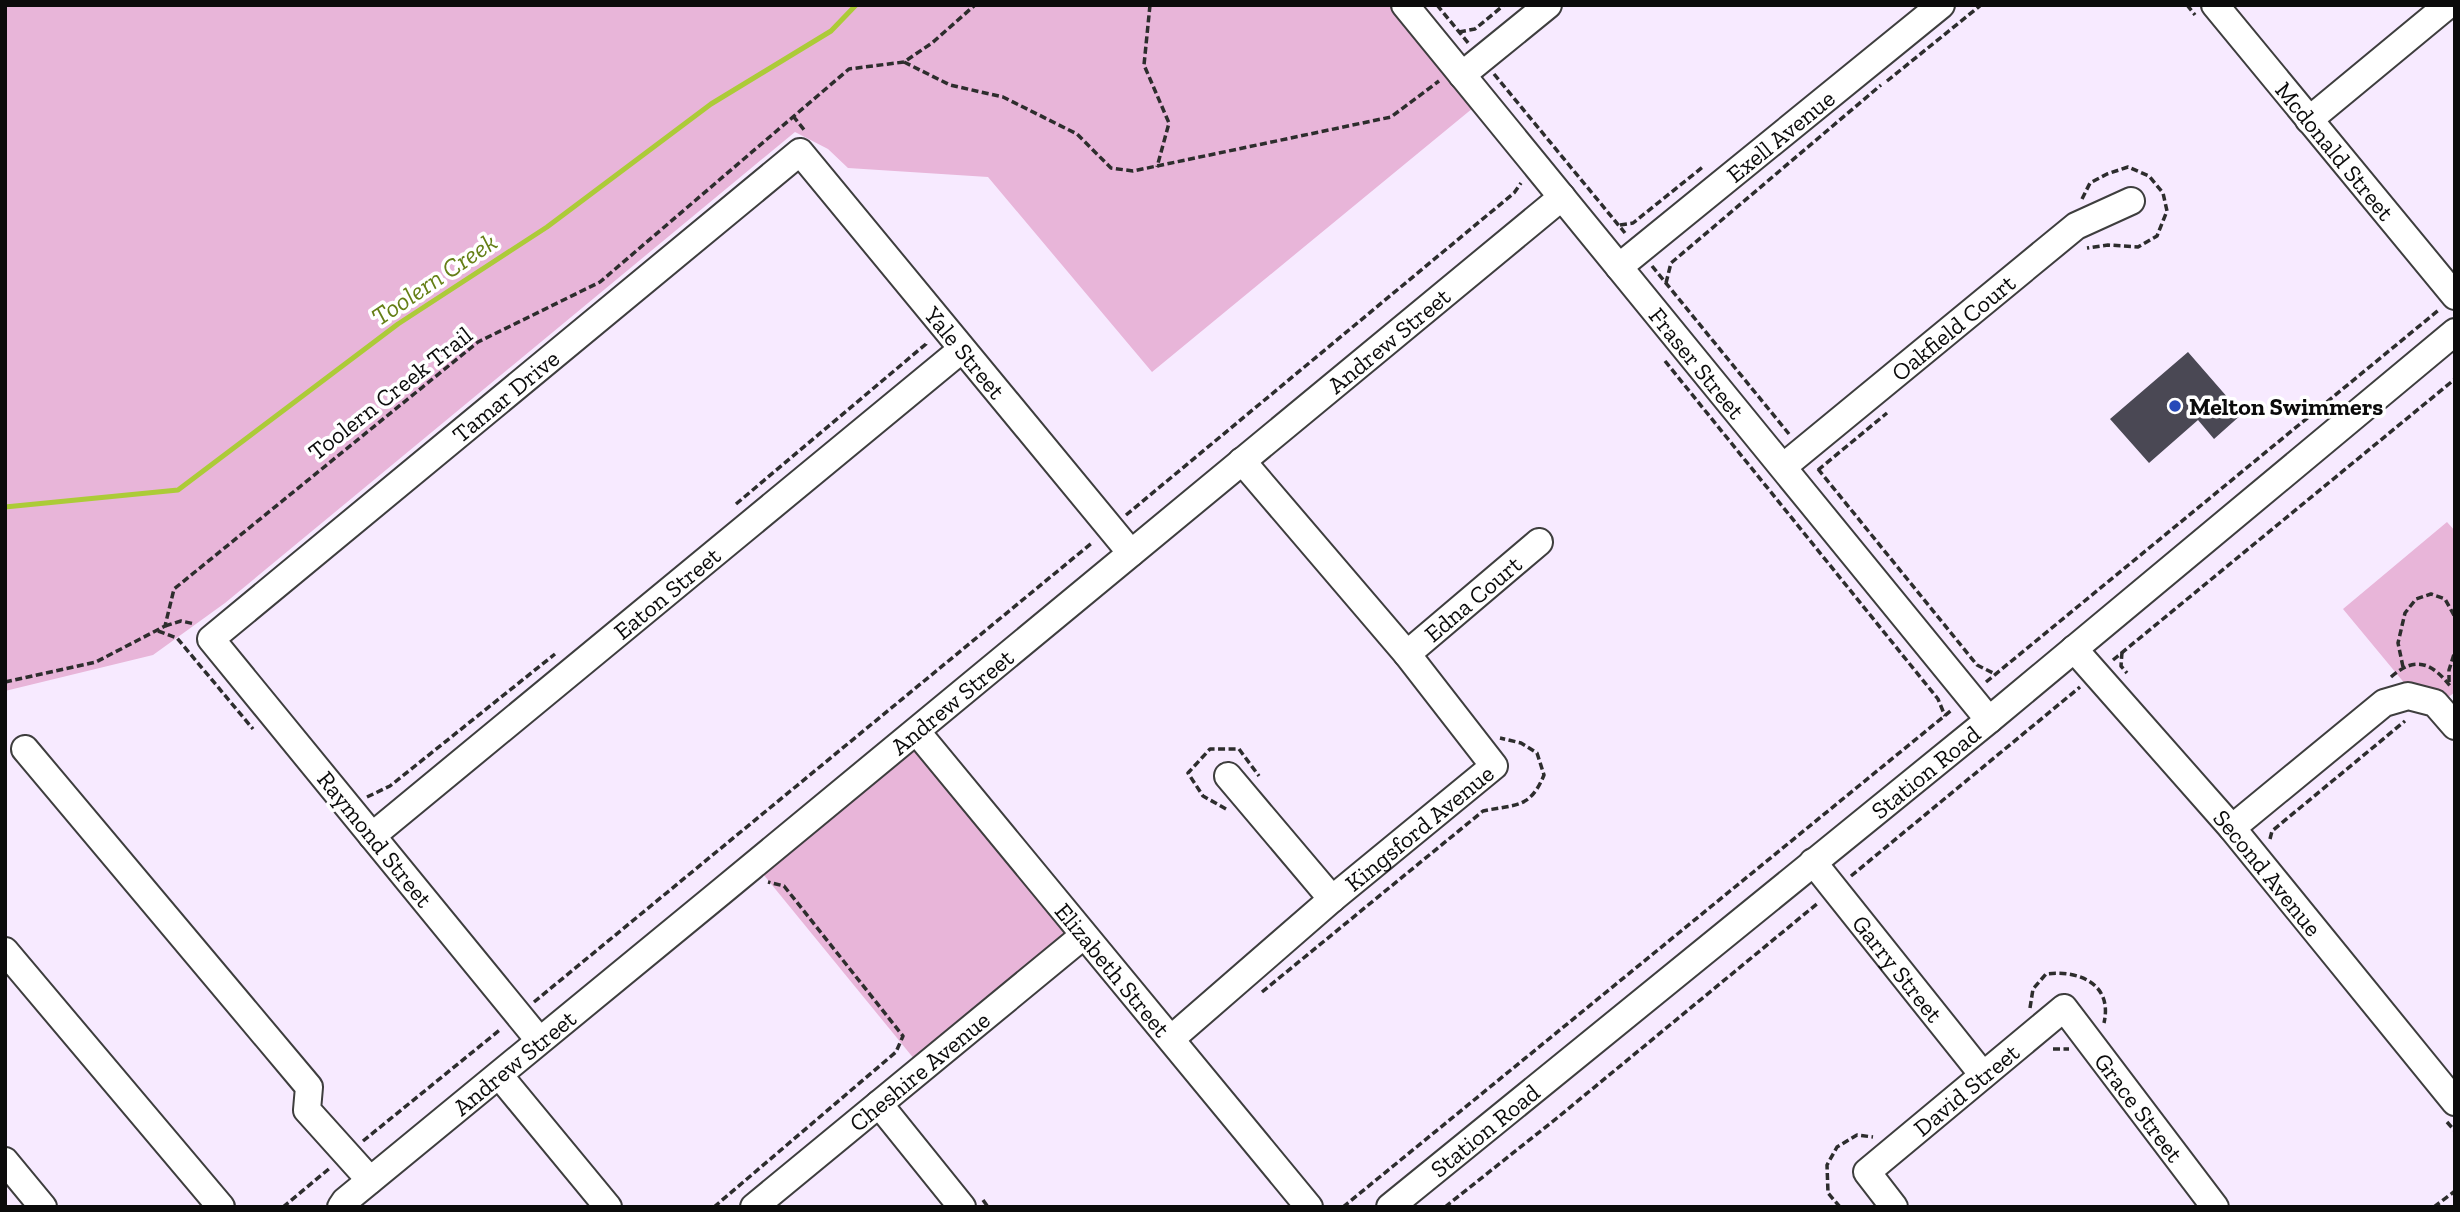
<svg xmlns="http://www.w3.org/2000/svg" width="2460" height="1212" font-family="'Zilla Slab',serif">
<rect width="100%" height="100%" fill="#f7eaff"/>
<g fill="#e8b5d9">
<polygon points="5,5 1389,5 1473,108 1152,372 988,177 848,168 828,149 795,132 225,603 153,655 5,691"/>
<polygon points="2447,522 2455,531 2455,692 2446,699 2427,686 2406,685 2343,609"/>
<polygon points="917,748 1069,935 915,1060 763,874"/>
</g>
<g fill="none" stroke-linecap="round" stroke-linejoin="round">
<polyline stroke="#accb38" stroke-width="5" points="5,507 178,490 398,324 547,227 711,104 831,31 856,5"/>
</g>
<polygon fill="#4a4854" points="2188,352 2242,414 2214,439 2198,420 2149,463 2110,419"/>
<g fill="none" stroke-linecap="round" stroke-linejoin="round">
<defs>
<g id="minor">
<path id="s1" d="M1405 5 1989 720"/>
<path id="s2" d="M2215 5 2455 296"/>
<polyline points="1462,75 1548,5"/>
<polyline points="2309,120 2448,5"/>
<path id="s3" d="M1619 267 1941 5"/>
<path id="s4" d="M1783 467 2076 226 2131 201"/>
<path id="s5" d="M2074 649 2232 828 2455 1102"/>
<path id="s6" d="M1407 654 1539 542"/>
<path id="s7" d="M917 732 1309 1207"/>
<polyline points="25,749 309,1087 307,1110 370,1180"/>
<polyline points="1228,776 1332,899"/>
<polyline points="2232,828 2384,703 2408,696 2435,703 2455,726"/>
<path id="s8" d="M372 836 961 350"/>
<path id="s9" d="M1813 862 1983 1075"/>
<polyline points="5,951 221,1207"/>
<path id="s10" d="M1171 1039 1332 899 1494 766 1407 654 1242 461"/>
<path id="s11" d="M539 1040 211 639 800 152 1131 553"/>
<polyline points="499,1075 608,1207"/>
<polyline points="879,1104 962,1207"/>
<polyline points="5,1161 43,1207"/>
<path id="s12" d="M341 1207 345 1201C752 868 1156 532 1562 197"/>
<path id="s13" d="M754 1207 1083 936"/>
<path id="s14" d="M1390 1207 1989 720 2455 332"/>
<path id="s15" d="M1894 1207 1867 1172 2064 1008 2215 1207"/>
</g>
</defs>
<use href="#minor" stroke="#3e3e3e" stroke-width="30"/>
<g stroke="#2d2d2d" stroke-width="3.5" stroke-dasharray="7 3.5" stroke-linecap="butt">
<polyline points="1150,5 1144,65 1169,123 1157,167"/>
<polyline points="1437,5 1469,44"/>
<polyline points="2187,5 2195,15"/>
<polyline points="1459,32 1475,29 1504,5"/>
<polyline points="904,62 950,85 1003,97 1077,134 1111,168 1133,171 1391,117 1439,81"/>
<polyline points="1494,74 1625,233"/>
<polyline points="1887,81 1981,5"/>
<polyline points="793,116 805,131"/>
<polyline points="2082,199 2090,183 2107,174 2128,167 2149,176 2163,193 2167,211 2157,236 2138,247 2108,245 2087,248"/>
<polyline points="1620,225 1633,223 1704,166"/>
<polyline points="1652,266 1789,434"/>
<polyline points="1666,283 1671,263 1881,85"/>
<polyline points="1665,361 1938,699 1945,716"/>
<polyline points="1818,469 1977,665 1995,674"/>
<polyline points="1818,470 1887,413"/>
<polyline points="736,504 926,344 927,341"/>
<polyline points="1126,515 1514,193 1521,183"/>
<polyline points="165,626 181,621 195,624"/>
<polyline points="158,631 177,638 253,729"/>
<polyline points="2122,652 2121,666 2127,673"/>
<polyline points="2113,660 2455,379"/>
<polyline points="2403,667 2398,643 2405,613 2416,599 2431,594 2445,599 2455,617"/>
<path d="M2391 677C2416 655 2432 663 2451 687"/>
<polyline points="5,682 96,662 165,626 174,589 478,342 600,282 849,69 904,62 932,43 975,5"/>
<polyline points="1986,682 2440,309"/>
<polyline points="2449,682 2449,670 2455,651"/>
<polyline points="367,797 390,786 555,654"/>
<polyline points="1226,809 1203,796 1188,773 1210,749 1239,749 1259,776"/>
<polyline points="2270,839 2272,831 2405,721"/>
<polyline points="1851,876 2080,687"/>
<path d="M1262 992 1483 811C1516 804 1530 809 1544 775L1537 753 1521 743 1500 738"/>
<polyline points="534,1002 1093,542"/>
<path d="M2030 1008 2033 989 2046 974C2078 970 2113 983 2104 1023"/>
<polyline points="2053,1049 2069,1049"/>
<polyline points="2447,1122 2455,1131"/>
<polyline points="363,1141 501,1029"/>
<polyline points="983,1200 988,1207"/>
<polyline points="283,1207 330,1168"/>
<polyline points="714,1207 896,1052 903,1036 784,886 768,882"/>
<polyline points="1343,1207 1953,709"/>
<polyline points="1445,1207 1557,1118 1818,903"/>
<polyline points="1840,1207 1828,1193 1827,1165 1837,1147 1857,1135 1873,1137"/>
<polyline points="2434,1207 2455,1191"/>
</g>
<use href="#minor" stroke="#fff" stroke-width="26"/>
</g>
<circle fill="#2649b9" stroke="#fff" stroke-width="2.5" cx="2175" cy="406" r="7"/>
<g text-anchor="middle" dominant-baseline="central" stroke-width="7" stroke-linejoin="round" paint-order="stroke">
<g font-size="24" fill="#0b0b0b" stroke="#fff">
<text stroke="none"><textPath href="#s3" startOffset="208">Exell Avenue</textPath></text>
<text stroke="none"><textPath href="#s2" startOffset="189">Mcdonald Street</textPath></text>
<text stroke="none"><textPath href="#s4" startOffset="220">Oakfield Court</textPath></text>
<text stroke="none"><textPath href="#s12" startOffset="1360">Andrew Street</textPath></text>
<text stroke="none"><textPath href="#s11" startOffset="1542">Yale Street</textPath></text>
<text stroke="none"><textPath href="#s1" startOffset="462">Fraser Street</textPath></text>
<text transform="translate(390 393) rotate(-38)">Toolern Creek Trail</text>
<text stroke="none"><textPath href="#s11" startOffset="900">Tamar Drive</textPath></text>
<text stroke="none"><textPath href="#s8" startOffset="382">Eaton Street</textPath></text>
<text stroke="none"><textPath href="#s6" startOffset="86">Edna Court</textPath></text>
<text stroke="none"><textPath href="#s12" startOffset="793">Andrew Street</textPath></text>
<text stroke="none"><textPath href="#s14" startOffset="690">Station Road</textPath></text>
<text stroke="none"><textPath href="#s10" startOffset="326">Kingsford Avenue</textPath></text>
<text transform="translate(375 839) rotate(51)">Raymond Street</text>
<text stroke="none"><textPath href="#s5" startOffset="296">Second Avenue</textPath></text>
<text stroke="none"><textPath href="#s9" startOffset="136">Garry Street</textPath></text>
<text stroke="none"><textPath href="#s7" startOffset="308">Elizabeth Street</textPath></text>
<text stroke="none"><textPath href="#s12" startOffset="226">Andrew Street</textPath></text>
<text stroke="none"><textPath href="#s13" startOffset="214">Cheshire Avenue</textPath></text>
<text stroke="none"><textPath href="#s15" startOffset="173">David Street</textPath></text>
<text stroke="none"><textPath href="#s15" startOffset="425">Grace Street</textPath></text>
<text stroke="none"><textPath href="#s14" startOffset="122">Station Road</textPath></text>
</g>
<g font-size="24" font-weight="bold" fill="#0b0b0b" stroke="#fff" text-anchor="start">
<text x="2189" y="406">Melton Swimmers</text>
</g>
<g font-size="26" font-style="italic" fill="#657f16" stroke="#fff">
<text transform="translate(434 279) rotate(-34)">Toolern Creek</text>
</g>
</g>
<rect width="2460" height="1212" fill="none" stroke="#0b0b0b" stroke-width="14"/>
</svg>
